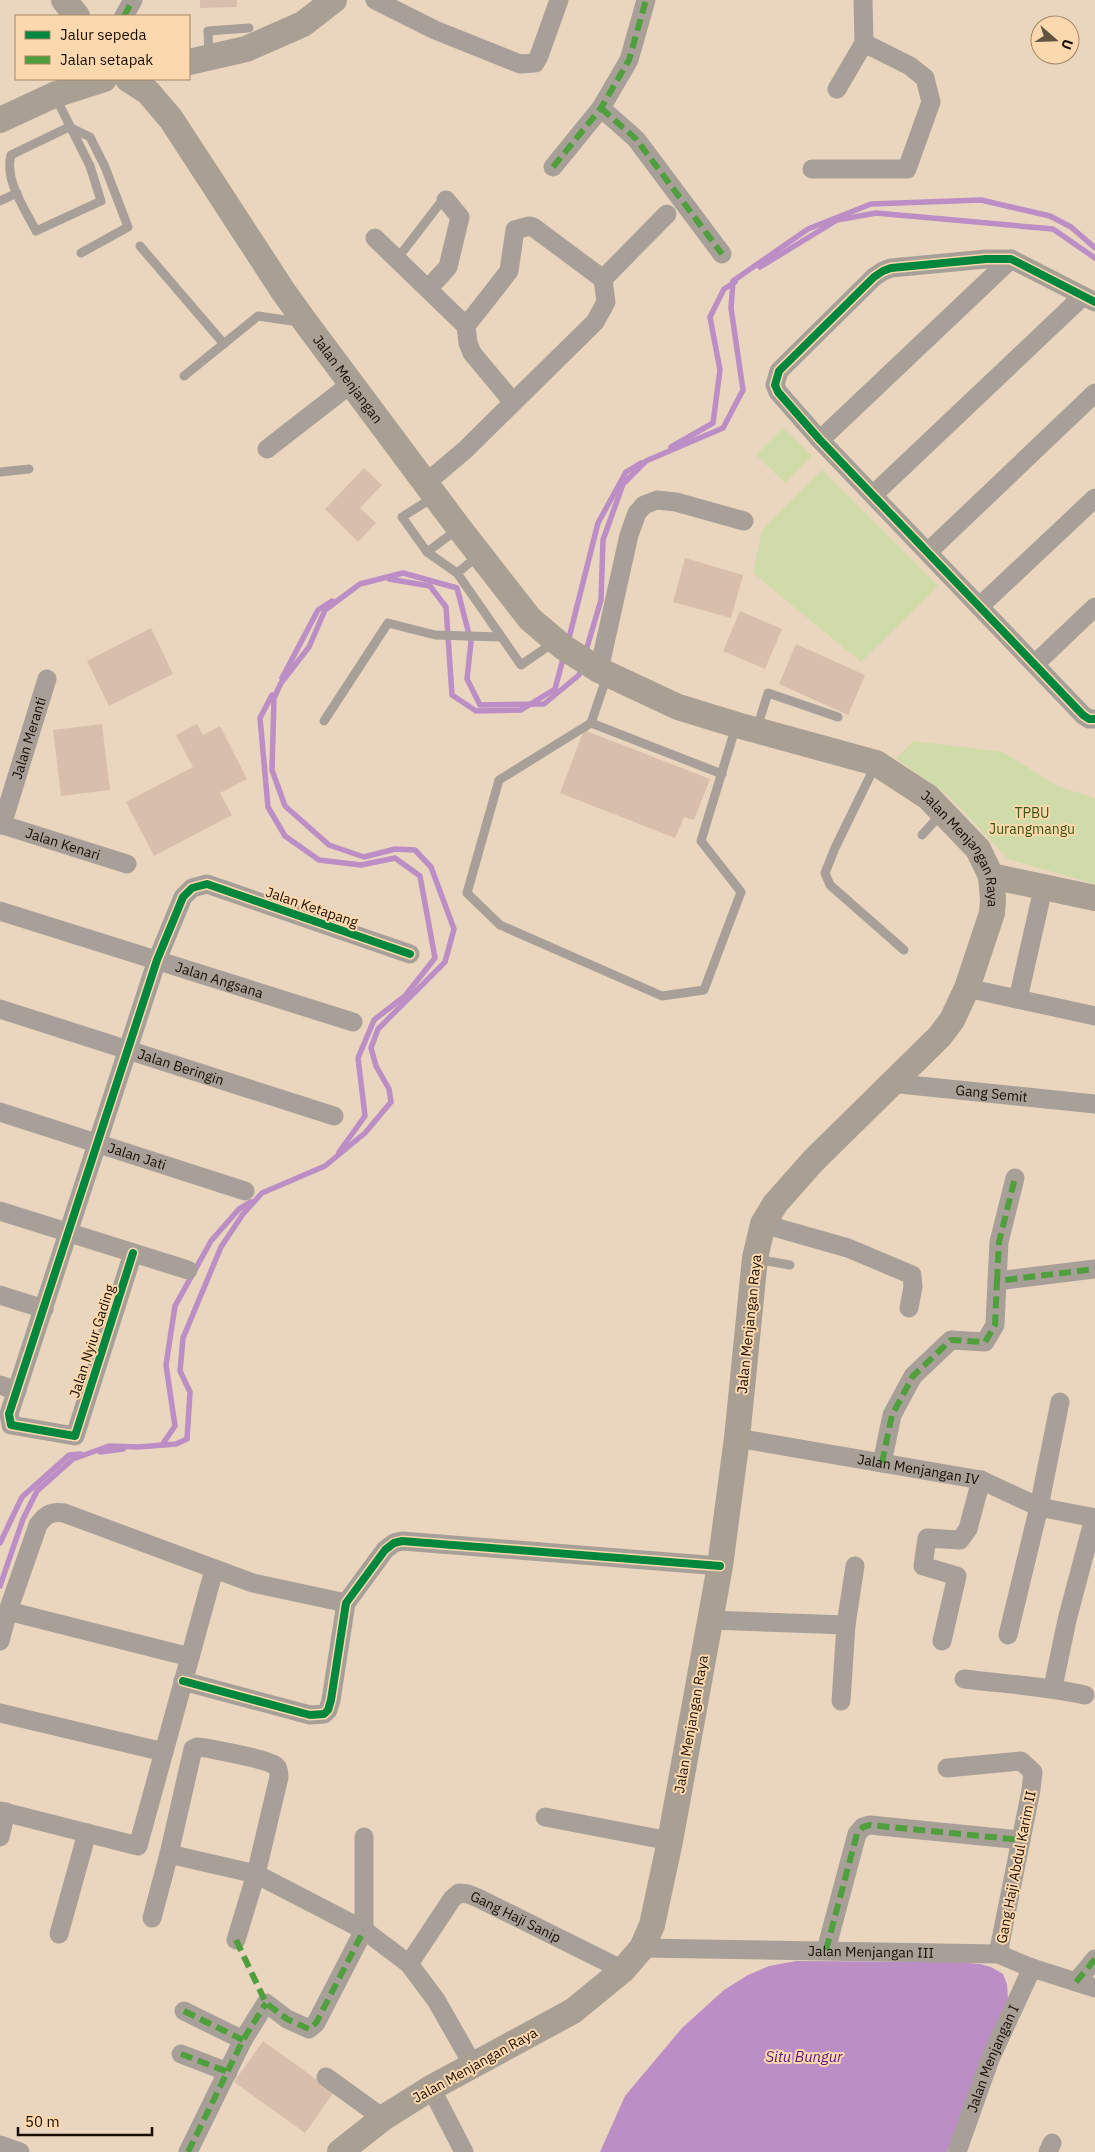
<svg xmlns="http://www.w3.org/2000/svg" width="1095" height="2152" font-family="'IBM Plex Sans',sans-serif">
<rect width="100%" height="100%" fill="#ead6be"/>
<g fill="#cfdba9">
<polygon points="783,428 812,456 785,483 756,455"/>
<polygon points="822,470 938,586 861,662 753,573 762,530"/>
<polygon points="914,741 1003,752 1057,786 1095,798 1095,884 1008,859 949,796 896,758"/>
</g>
<polygon fill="#bb8ec6" points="796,1961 958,1962 980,1964 991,1967 1003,1974 1007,1984 1008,1999 947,2152 600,2152 625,2096 682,2028 724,1990 748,1975 769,1966"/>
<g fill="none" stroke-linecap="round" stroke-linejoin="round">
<g stroke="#bb8ec6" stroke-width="5.5">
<polyline points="760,267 837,220 876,213 1053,229 1095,258"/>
<polyline points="671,447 713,423 720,370 710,317 724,289 735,282"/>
<polyline points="389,579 430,586 446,607 452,695 476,711 521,710 555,689 564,655"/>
<polyline points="568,642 598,523 626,472 641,463"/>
<polyline points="585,654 601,600 603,540 623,484 646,461 723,428 743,390 731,308 733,281 808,229 871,204 981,200 1050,216 1071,227 1095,248"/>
<polyline points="282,678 318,610 332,601"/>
<polyline points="272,695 260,718 268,807 285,836 319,860 361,865 395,858 420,876 435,958 405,996 374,1020 358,1058 365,1116 339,1152"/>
<polyline points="162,1445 175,1426 166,1365 175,1306 211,1241 239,1209 251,1202"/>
<polyline points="100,1452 123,1449"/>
<polyline points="0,1543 22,1497 69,1455 81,1454"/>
<polyline points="0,1586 23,1519 37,1491 73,1459 109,1446 138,1447 176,1444 187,1439 190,1392 180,1371 183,1338 221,1247 243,1214 262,1193 325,1166 365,1133 391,1102 389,1089 376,1066 371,1048 378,1029 445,962 454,929 431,867 415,850 395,849 364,857 329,845 285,806 272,770 274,698 281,683 309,647 325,610 360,584 403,573 457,588 471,642 467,679 480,705 544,704 579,675 581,668"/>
</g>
</g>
<g fill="#d8bfac">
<polygon points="200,0 237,0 237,7 200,8"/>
<polygon points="364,468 382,485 360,508 376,523 358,542 325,509"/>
<polygon points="685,558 743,575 731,618 673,602"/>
<polygon points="740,611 782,629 765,669 723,651"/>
<polygon points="151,628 173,674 109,706 87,661"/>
<polygon points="796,644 865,675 848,715 779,684"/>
<polygon points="102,724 110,790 61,796 53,730"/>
<polygon points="197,724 203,735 220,726 247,779 220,793 232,815 154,856 126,802 193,767 176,735"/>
<polygon points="584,730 710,779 694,820 684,817 675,838 560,793"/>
<polygon points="263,2041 334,2092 305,2133 234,2082"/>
</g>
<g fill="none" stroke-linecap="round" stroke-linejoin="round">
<g stroke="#a8a098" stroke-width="9">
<polyline points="209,56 208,31 249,28"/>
<path d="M56 98 90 166 101 201 36 231C25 209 4 180 11 155L69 127"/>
<polyline points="69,127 90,137 105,167 128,227 81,253"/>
<polyline points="0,201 17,193"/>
<polyline points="140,246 224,344"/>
<polyline points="397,259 441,202 446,200"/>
<polyline points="184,376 258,316 299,322"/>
<polyline points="0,472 29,469"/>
<polyline points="458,529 427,552 457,573 521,665 553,643"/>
<polyline points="427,552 402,517 434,497"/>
<polyline points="457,573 478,556"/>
<polyline points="607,676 591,723 499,780 467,893 500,925 662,996 704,990 741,892 701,841 736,726"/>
<polyline points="324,721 388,623 435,635 501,637"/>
<polyline points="591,723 722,774"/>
<polyline points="757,728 768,693 838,717"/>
<polyline points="875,766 835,848 825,873 830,885 904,950"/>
<polyline points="922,835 941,814"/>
<polyline points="756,1259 790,1265"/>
</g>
<g stroke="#a8a098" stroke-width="19">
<polyline points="375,0 435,30 520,64 535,63 539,56 559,0"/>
<polyline points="124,16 133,0"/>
<polyline points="837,89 864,43 863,0"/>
<polyline points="601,108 636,139 722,254"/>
<polyline points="553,167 601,108 629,60 646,0"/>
<polyline points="812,169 907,169 931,102 925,78 910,66 864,43"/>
<polyline points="375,238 466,326 468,343 472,353 512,401"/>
<polyline points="603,279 667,214"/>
<polyline points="428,289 448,267 460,217 446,200"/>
<polyline points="1095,302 1011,259 986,259 891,268 883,271 874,277 779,371 775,385 778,392 820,440 1083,715 1089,719 1095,719"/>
<polyline points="820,440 1011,259"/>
<polyline points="267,449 352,383"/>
<polyline points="426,483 465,450 595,322 606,302 603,279 533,227 529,226 515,230 509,271 466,326"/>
<polyline points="873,495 1083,296"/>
<polyline points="928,552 1095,393"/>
<polyline points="980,606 1095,498"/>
<polyline points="1035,664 1095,607"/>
<polyline points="599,670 629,535 637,513 644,505 657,500 676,502 744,521"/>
<path id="s1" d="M0 824 127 864"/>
<path id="s2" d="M2 825 47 679"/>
<path id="s3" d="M0 911 353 1022"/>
<polyline points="967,988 1095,1016"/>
<polyline points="1018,999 1040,902"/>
<path id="s4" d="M0 1009 334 1116"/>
<path id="s5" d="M890 1083 1095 1104"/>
<path id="s6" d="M0 1112 245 1191"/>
<polyline points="0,1211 188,1270"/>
<polyline points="763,1224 848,1248 912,1275 913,1287 909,1308"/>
<polyline points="133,1253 75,1436 11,1425 9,1414 157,960 183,897 192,888 207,884 410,954"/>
<polyline points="997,1281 999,1242 1015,1178"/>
<polyline points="0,1295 44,1309"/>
<polyline points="0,1385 17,1391"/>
<path id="s7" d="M737 1438 981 1480 1039 1507 1095 1518"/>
<polyline points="882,1463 892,1415 913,1376 951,1340 985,1342 995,1325 997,1281 1095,1269"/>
<polyline points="8,1611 190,1657"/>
<polyline points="710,1620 846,1625 855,1566"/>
<polyline points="1008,1635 1039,1507 1060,1402"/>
<path d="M0 1641 8 1611 38 1525C45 1515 51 1511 64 1513L253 1583 346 1603"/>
<polyline points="942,1641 957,1576 923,1566 927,1538 960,1540 968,1529 981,1480"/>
<path d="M964 1679C1005 1684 1045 1686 1085 1695"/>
<polyline points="183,1681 310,1715 324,1714 328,1710 331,1700 346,1603 385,1550 394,1543 402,1541 720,1566"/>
<polyline points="1053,1687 1067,1620 1094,1518"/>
<polyline points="841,1701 846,1625"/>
<polyline points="0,1713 164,1752"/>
<polyline points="947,1768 1021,1761 1033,1772 1031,1790 998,1954"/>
<polyline points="0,1811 138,1846 214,1570"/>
<polyline points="545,1817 670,1841"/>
<polyline points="0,1837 6,1812"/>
<polyline points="169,1854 256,1874 364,1930 409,1964 436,2000 473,2065"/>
<path d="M152 1918 169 1854 193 1749 197 1747 206 1748C220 1751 267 1759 276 1766 279 1769 279 1773 279 1777L256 1874 236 1940"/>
<polyline points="59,1934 87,1833"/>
<path id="s8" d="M642 1948 998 1954 1032 1968 1095 1988"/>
<polyline points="826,1950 857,1834 863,1827 870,1825 1021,1840"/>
<path id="s9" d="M409 1964 452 1899 459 1893 468 1894 478 1898 623 1970"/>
<polyline points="1076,1982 1095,1959"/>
<polyline points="184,2011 243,2040"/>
<polyline points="181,2054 228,2072"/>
<polyline points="326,2077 383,2118"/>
<polyline points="431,2088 464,2152"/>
<polyline points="0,2145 20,2152"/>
<polyline points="188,2152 243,2040 266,2003 287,2019 307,2028 309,2029 316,2023 364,1930 364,1837"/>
<path id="s10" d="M957 2152 990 2059 1032 1968"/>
<polyline points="1048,2152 1052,2143"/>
</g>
<g stroke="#a99f93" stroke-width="26">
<polyline points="64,0 77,16"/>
<polyline points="189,62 246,49 303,24 334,0"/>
<path id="s11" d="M128 79 148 92 171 119 283 291 306 323 459 528 530 619 563 647 599 670 678 707 737 725 876 763 928 797 978 849 991 876 993 899 992 913 967 988 952 1020 940 1036 813 1161 775 1204 763 1224 755 1258 737 1438 720 1566 670 1841 652 1925 642 1948 623 1970 573 2011 431 2088 383 2118 340 2152"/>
<polyline points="0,120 54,95 104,79"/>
<polyline points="991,876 1095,898"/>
</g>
<g stroke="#4f9f3c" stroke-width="6" stroke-dasharray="12 6" stroke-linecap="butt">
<polyline points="124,16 133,0"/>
<polyline points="601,108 636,139 722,254"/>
<polyline points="553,167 601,108 629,60 646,0"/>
<polyline points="997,1281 999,1242 1015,1178"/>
<polyline points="882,1463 892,1415 913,1376 951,1340 985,1342 995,1325 997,1281 1095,1269"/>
<polyline points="236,1940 266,2003 287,2019 309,2029 316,2023 364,1930"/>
<polyline points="826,1950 857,1834 863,1827 870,1825 1021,1840"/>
<polyline points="1076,1982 1095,1959"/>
<polyline points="184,2011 243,2040"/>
<polyline points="181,2054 228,2072"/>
<polyline points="188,2152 243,2040 266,2003"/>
</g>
<defs>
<g id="cycleway">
<polyline points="1095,302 1011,259 986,259 891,268 883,271 874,277 779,371 775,385 778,392 820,440 1083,715 1089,719 1095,719"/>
<polyline points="133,1253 75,1436 11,1425 9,1414 157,960 183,897 192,888 207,884 410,954"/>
<polyline points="183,1681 310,1715 324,1714 328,1710 331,1700 346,1603 385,1550 394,1543 402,1541 720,1566"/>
</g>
</defs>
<use href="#cycleway" stroke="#fbd8ad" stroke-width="11"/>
<use href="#cycleway" stroke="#00873e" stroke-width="8"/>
</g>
<g text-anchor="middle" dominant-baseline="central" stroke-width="4" stroke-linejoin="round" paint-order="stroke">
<g font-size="14" fill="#190d01" stroke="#fbd8ad">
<text stroke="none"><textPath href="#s11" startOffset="374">Jalan Menjangan</textPath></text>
<text stroke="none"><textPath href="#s2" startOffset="91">Jalan Meranti</textPath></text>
<text stroke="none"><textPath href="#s1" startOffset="66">Jalan Kenari</textPath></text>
<text stroke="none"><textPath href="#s11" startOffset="1180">Jalan Menjangan Raya</textPath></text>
<text transform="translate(312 907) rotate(19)">Jalan Ketapang</text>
<text stroke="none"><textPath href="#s3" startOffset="230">Jalan Angsana</textPath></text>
<text stroke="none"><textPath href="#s4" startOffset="190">Jalan Beringin</textPath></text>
<text stroke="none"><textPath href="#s5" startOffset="102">Gang Semit</textPath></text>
<text stroke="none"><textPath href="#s6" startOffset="144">Jalan Jati</textPath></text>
<text transform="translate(749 1324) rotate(-84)">Jalan Menjangan Raya</text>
<text transform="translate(92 1341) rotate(-72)">Jalan Nyiur Gading</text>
<text stroke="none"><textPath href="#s7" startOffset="184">Jalan Menjangan IV</textPath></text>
<text transform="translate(691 1724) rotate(-80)">Jalan Menjangan Raya</text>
<text transform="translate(1016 1867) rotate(-79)">Gang Haji Abdul Karim II</text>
<text stroke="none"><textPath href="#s9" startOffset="149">Gang Haji Sanip</textPath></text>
<text stroke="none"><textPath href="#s8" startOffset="229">Jalan Menjangan III</textPath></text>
<text stroke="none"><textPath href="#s10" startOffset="100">Jalan Menjangan I</textPath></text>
<text transform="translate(475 2065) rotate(-29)">Jalan Menjangan Raya</text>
</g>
<g font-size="14" fill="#375711" stroke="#fbd8ad">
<text x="1032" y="813">TPBU<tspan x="1032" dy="16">Jurangmangu</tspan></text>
</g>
<g font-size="15" font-style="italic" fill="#5f1383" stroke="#fbd8ad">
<text x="804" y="2056">Situ Bungur</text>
</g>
</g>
<rect x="15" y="15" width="175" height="65" fill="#fbd8ad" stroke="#a18768"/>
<rect x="25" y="31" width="25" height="8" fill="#00873e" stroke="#a18768"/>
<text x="60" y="40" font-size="15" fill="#190d01">Jalur sepeda</text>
<rect x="25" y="56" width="25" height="8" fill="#4f9f3c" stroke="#a18768"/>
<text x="60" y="65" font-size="15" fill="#190d01">Jalan setapak</text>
<g transform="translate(1055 40) rotate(110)"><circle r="24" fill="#fbd8ad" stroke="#a18768"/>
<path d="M0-4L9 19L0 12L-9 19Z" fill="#625343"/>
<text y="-8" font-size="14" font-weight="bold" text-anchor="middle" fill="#190d01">U</text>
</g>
<path d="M18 2127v8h134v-8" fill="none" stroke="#190d01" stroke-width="2.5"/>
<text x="25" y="2127" font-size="15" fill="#190d01" stroke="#fbd8ad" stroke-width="4" paint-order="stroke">50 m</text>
</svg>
